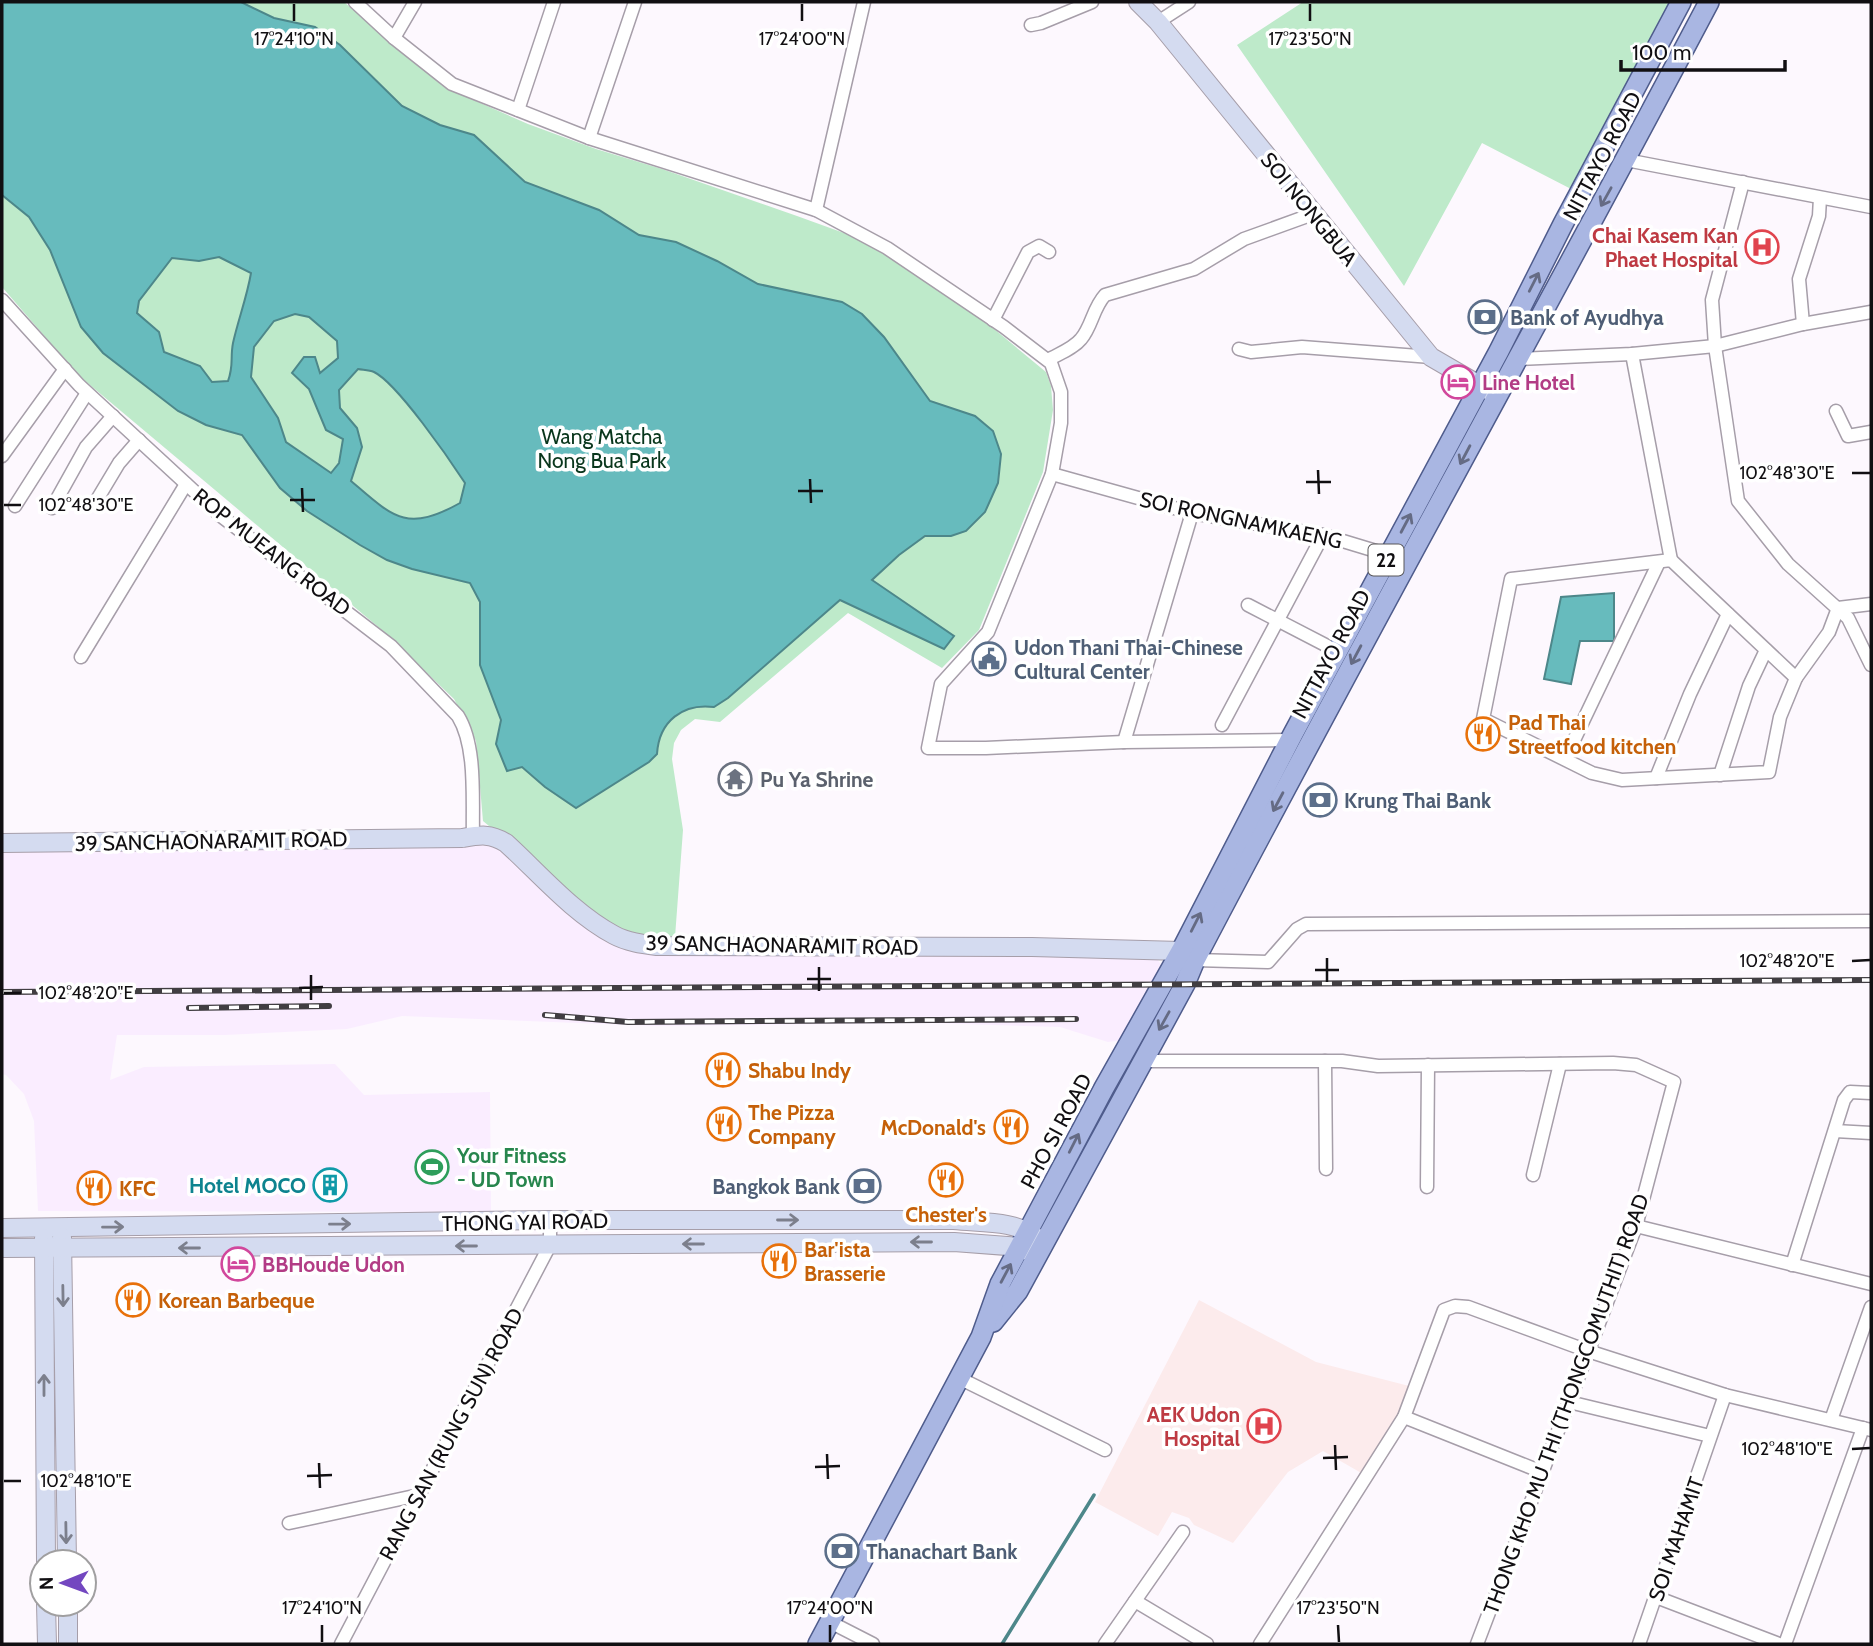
<svg xmlns="http://www.w3.org/2000/svg" width="1873" height="1646" font-family="Cabin,sans-serif">
<rect width="100%" height="100%" fill="#fdf8fe"/>
<polygon fill="#faedff" points="493,844 615,943 1155,956 1162,966 1124,1040 1108,1042 1060,1027 931,1023 655,1026 402,1016 347,1029 225,1035 117,1035 110,1080 144,1067 335,1064 364,1095 490,1092 491,1212 38,1211 34,1121 24,1094 6,1075 2,1074 2,848"/>
<polygon fill="#fcebec" points="1199,1300 1316,1362 1413,1387 1400,1415 1363,1474 1323,1451 1288,1472 1233,1543 1194,1525 1189,1518 1172,1512 1158,1536 1095,1502"/>
<g fill="#beeaca">
<polygon points="2,2 344,2 444,87 528,124 596,149 662,169 797,216 855,237 891,256 976,314 1046,372 1051,386 1053,410 1043,472 979,630 942,668 848,613 720,722 695,719 681,730 674,743 672,759 683,830 675,937 635,934 603,921 483,821 476,741 454,699 383,631 78,375 2,287"/>
<polygon points="1303,2 1674,2 1573,190 1482,143 1404,286 1237,45"/>
</g>
<g fill="#67bbbd" stroke="#4d878a" stroke-width="2" fill-rule="evenodd">
<path d="M2 2H241L274 18 315 27 340 45 402 106 440 125 474 135 525 182 599 210 639 235 676 242 717 261 758 284 842 302 862 314 884 337 930 401 975 416 993 431 1001 454 998 483 985 512 966 531 951 536H925L899 555 872 580 954 636 944 649 840 600 728 698 714 707C683 703 659 721 657 754L649 762 576 808 545 787 522 767 507 771 496 744 501 720 480 665V602L470 583 412 569 387 560 360 545 307 511 280 488 242 435 206 425 178 411 103 353 81 327 50 250 29 217 2 195ZM219 257 251 273C247 297 238 320 233 343 230 358 234 365 228 381L212 382 200 366 164 352 159 332 137 313 139 301 172 258 199 261ZM295 314 309 317 337 341 338 358 320 373 315 357H304L292 373 309 389 326 430 343 439 339 463 331 473 286 442 278 418 251 377 254 347 274 321ZM358 369C363 370 369 370 374 372 397 383 450 460 465 483L460 503C406 533 393 517 351 481L362 447 357 428 340 408 339 390Z"/>
<polygon points="1614,593 1614,641 1580,641 1571,684 1544,679 1561,597"/>
</g>
<g fill="none" stroke-linecap="round" stroke-linejoin="round">
<polyline stroke="#4d878a" stroke-width="3.5" points="1002,1644 1094,1495"/>
<defs>
<g id="street">
<polyline points="355,2 394,38 452,84 589,138 816,210 887,248 1004,327 1051,363 1061,392 1061,423 1052,474 988,632 941,684 928,748 986,748 1124,742 1289,740"/>
<polyline points="1158,22 1189,2"/>
<polyline points="1031,25 1041,23 1092,2"/>
<polyline points="394,38 415,2"/>
<polyline points="518,110 554,2"/>
<polyline points="589,138 635,2"/>
<polyline points="1626,160 1871,207"/>
<polyline points="1743,182 1712,300 1715,346 1738,501 1788,564 1848,618 1871,665"/>
<polyline points="816,210 864,2"/>
<path d="M2 300 79 385 221 516 391 646 458 716C477 747 472 800 473 836"/>
<polyline points="993,320 1028,252 1039,246 1049,252"/>
<polyline points="1803,324 1799,279 1819,216 1820,198"/>
<polyline points="1239,349 1251,352 1302,347 1431,357"/>
<polyline points="1632,354 1671,560"/>
<polyline points="1516,359 1632,354 1715,346 1803,324 1871,312"/>
<path d="M1048 360C1058 354 1073 349 1081 339 1092 326 1093 308 1105 295L1194 269 1244 239 1313 214"/>
<polyline points="1836,411 1848,436 1871,432"/>
<polyline points="2,456 65,369"/>
<polyline points="1052,474 1192,513 1323,535 1389,555"/>
<polyline points="95,503 119,463 139,440"/>
<polyline points="15,506 87,393"/>
<polyline points="52,508 86,447 113,416"/>
<polygon points="1671,560 1796,678 1780,717 1769,772 1622,780 1592,773 1483,719 1511,579"/>
<polyline points="1248,605 1337,651"/>
<polyline points="81,657 186,484"/>
<polyline points="1796,678 1829,632 1838,608 1871,604"/>
<polyline points="1222,725 1323,535"/>
<polyline points="1124,742 1192,513"/>
<polyline points="1565,759 1659,562"/>
<polyline points="1720,775 1749,686 1766,650"/>
<polyline points="1656,778 1690,694 1728,614"/>
<polyline points="1195,960 1268,962 1297,929 1306,924 1871,921"/>
<polyline points="1142,1061 1342,1061 1378,1066 1613,1063 1636,1065 1674,1082 1636,1226 1477,1644"/>
<polyline points="1325,1061 1326,1169"/>
<polyline points="1835,1131 1871,1133"/>
<polyline points="1533,1175 1560,1064"/>
<polyline points="1427,1187 1428,1065"/>
<polyline points="1636,1226 1871,1284"/>
<polyline points="1792,1265 1844,1100 1850,1092 1871,1093"/>
<polyline points="959,1378 1105,1450"/>
<polyline points="1569,1402 1710,1436"/>
<polyline points="1404,1417 1542,1472"/>
<polyline points="1831,1420 1871,1307"/>
<polyline points="289,1523 419,1495"/>
<polyline points="1656,1597 1779,1644"/>
<polyline points="1135,1601 1207,1644"/>
<polyline points="830,1622 873,1644"/>
<polyline points="341,1644 550,1245 550,1220"/>
<polyline points="1105,1644 1183,1532"/>
<polyline points="1260,1644 1404,1417 1444,1310 1455,1306 1468,1307 1588,1351 1725,1395 1871,1430"/>
<polyline points="1639,1644 1725,1395"/>
<polyline points="1785,1644 1863,1428"/>
</g>
<g id="secondary">
<polyline points="1138,2 1158,22 1431,357 1493,393"/>
<path d="M2 843 462 838C480 835 490 833 506 843 540 874 573 913 614 935 627 942 642 944 657 946L1032 947 1181 951"/>
<path d="M2 1228 550 1220H954C982 1223 1015 1220 1037 1238"/>
<polyline points="62,1237 67,1562"/>
<polyline points="44,1238 46,1562"/>
<polyline points="2,1248 954,1242 1020,1247 1030,1252"/>
<polyline points="46,1604 47,1644"/>
<polyline points="68,1604 68,1644"/>
</g>
<g id="primary">
<path d="M993 1322 1018 1291 1185 984 1195 960C1363 639 1540 322 1709 2"/>
<polyline points="818,1644 981,1337 1000,1284 1104,1088 1181,951 1293,734 1499,351 1563,224 1681,2"/>
</g>
</defs>
<use href="#street" stroke="#a69ea9" stroke-width="15"/>
<use href="#secondary" stroke="#a69ea9" stroke-width="20"/>
<use href="#primary" stroke="#4f5c8c" stroke-width="22"/>
<use href="#street" stroke="#fff" stroke-width="12"/>
<use href="#secondary" stroke="#d4dbf0" stroke-width="18"/>
<use href="#primary" stroke="#a9b6e2" stroke-width="19"/>
<defs>
<g id="rail">
<polyline points="2,992 1871,980"/>
<polyline points="189,1008 329,1006"/>
<polyline points="545,1015 628,1022 1076,1019"/>
</g>
</defs>
<use href="#rail" stroke="#413e42" stroke-width="6"/>
<use href="#rail" stroke="#fff" stroke-width="3.5" stroke-dasharray="10" stroke-linecap="butt"/>
</g>
<defs><path id="oneway-shaft" d="M-6 0H5M1.5-3L5.5 0L1.5 3" fill="none" stroke-width="1.6" stroke-linecap="round" stroke-linejoin="round" transform="scale(1.75)"/></defs>
<g stroke="#656b84">
<use href="#oneway-shaft" transform="translate(1606 197) rotate(119)"/>
<use href="#oneway-shaft" transform="translate(1534 282) rotate(-63)"/>
<use href="#oneway-shaft" transform="translate(1465 455) rotate(118)"/>
<use href="#oneway-shaft" transform="translate(1406 523) rotate(-62)"/>
<use href="#oneway-shaft" transform="translate(1356 655) rotate(118)"/>
<use href="#oneway-shaft" transform="translate(1278 802) rotate(118)"/>
<use href="#oneway-shaft" transform="translate(1196 922) rotate(-63)"/>
<use href="#oneway-shaft" transform="translate(1164 1021) rotate(119)"/>
<use href="#oneway-shaft" transform="translate(1074 1143) rotate(-63)"/>
<use href="#oneway-shaft" transform="translate(1006 1273) rotate(-62)"/>
</g>
<g stroke="#7c7f8c">
<use href="#oneway-shaft" transform="translate(788 1220)"/>
<use href="#oneway-shaft" transform="translate(340 1224) rotate(-1)"/>
<use href="#oneway-shaft" transform="translate(113 1227) rotate(-1)"/>
<use href="#oneway-shaft" transform="translate(921 1242) rotate(180)"/>
<use href="#oneway-shaft" transform="translate(693 1244) rotate(180)"/>
<use href="#oneway-shaft" transform="translate(466 1246) rotate(180)"/>
<use href="#oneway-shaft" transform="translate(189 1248) rotate(180)"/>
<use href="#oneway-shaft" transform="translate(63 1296) rotate(89)"/>
<use href="#oneway-shaft" transform="translate(44 1385) rotate(-90)"/>
<use href="#oneway-shaft" transform="translate(66 1533) rotate(89)"/>
</g>
<path fill="none" stroke="#110f12" stroke-width="2.5" d="M294 4V21M802 4V21M1310 4V21M1318 470 1319 494M1852 473H1870M810 479 811 503M1306 482H1331M302 488 303 512M798 491H823M290 500H315M4 505H21M1327 958V982M1852 961 1870 960M819 967V991M1315 970H1339M311 975V1000M807 979H831M299 988 323 987M4 993H21M1335 1445 1336 1470M1852 1449 1870 1448M827 1454 828 1479M1323 1458 1348 1457M319 1463 320 1488M815 1467 840 1466M307 1476 332 1475M4 1481H21M322 1625V1642M830 1625V1642M1338 1625 1339 1642"/>
<defs>
<symbol id="hospital-ring" viewBox="-11 -11 22 22"><circle r="9.5" fill="#fff" stroke="#e0444e" stroke-width="1.5"/><path d="M-5-5h3v3.5h4V-5h3V5h-3V1.5h-4V5h-3Z" fill="#e0444e"/></symbol>
<symbol id="bank-ring" viewBox="-11 -11 22 22"><circle r="9.5" fill="#fff" stroke="#5c6f8a" stroke-width="1.5"/><path d="M-6-4H6V4H-6ZM0-2.3a2.3 2.3 0 1 0 0 4.6a2.3 2.3 0 1 0 0-4.6Z" fill="#5c6f8a"/></symbol>
<symbol id="hotel-ring" viewBox="-11 -11 22 22"><circle r="9.5" fill="#fff" stroke="#d1479c" stroke-width="1.5"/><path d="M-6-4.5h1.5V1H6V5H4.5V3h-9V5H-6ZM-4 0a1.8 1.8 0 1 1 3.6 0ZM.5 0V-2.5h3Q6-2.5 6 0Z" fill="#d1479c"/></symbol>
<symbol id="civic-ring" viewBox="-11 -11 22 22"><circle r="9.5" fill="#fff" stroke="#5c6f8a" stroke-width="1.5"/><path d="M-.6-6.5H3V-4.5H.6V-3L4-1V1h2V6H-6V1h2V-1L-.6-3ZM-1.2 2.5V6h2.4V2.5Z" fill="#5c6f8a"/></symbol>
<symbol id="restaurant-ring" viewBox="-11 -11 22 22"><circle r="9.5" fill="#fff" stroke="#e8710a" stroke-width="1.5"/><path d="M-5-6h1v4h1v-4h1v4h1v-4h1v5L-1.5 .5V6h-2V.5L-5-1ZM5-6V6H3V1.5H1.5Q1.5-4 5-6Z" fill="#e8710a"/></symbol>
<symbol id="temple-ring" viewBox="-11 -11 22 22"><circle r="9.5" fill="#fff" stroke="#6b7280" stroke-width="1.5"/><path d="M0-6L5-2H3V0L6.5 2.5H4V6H1.5V3h-3V6H-4V2.5H-6.5L-3 0V-2H-5Z" fill="#6b7280"/></symbol>
<symbol id="stadium-ring" viewBox="-11 -11 22 22"><circle r="9.5" fill="#fff" stroke="#2e9e5b" stroke-width="1.5"/><path d="M0-5a6.5 5 0 1 0 0 10a6.5 5 0 1 0 0-10ZM-3.5-1.8h7v3.6h-7Z" fill="#2e9e5b"/></symbol>
<symbol id="building-ring" viewBox="-11 -11 22 22"><circle r="9.5" fill="#fff" stroke="#0f9aa8" stroke-width="1.5"/><path d="M-4-6H4V6H1V3H-1V6H-4ZM-2.5-4.3h1.7v1.8h-1.7ZM.8-4.3h1.7v1.8H.8ZM-2.5-1h1.7V.8h-1.7ZM.8-1h1.7V.8H.8Z" fill="#0f9aa8"/></symbol>
</defs>
<g fill-rule="evenodd">
<use href="#hospital-ring" x="1743" y="228" width="38" height="38"/>
<use href="#bank-ring" x="1466" y="298" width="38" height="38"/>
<use href="#hotel-ring" x="1439" y="363" width="38" height="38"/>
<use href="#civic-ring" x="970" y="640" width="38" height="38"/>
<use href="#restaurant-ring" x="1464" y="715" width="38" height="38"/>
<use href="#temple-ring" x="716" y="760" width="38" height="38"/>
<use href="#bank-ring" x="1301" y="781" width="38" height="38"/>
<use href="#restaurant-ring" x="704" y="1051" width="38" height="38"/>
<use href="#restaurant-ring" x="705" y="1105" width="38" height="38"/>
<use href="#restaurant-ring" x="992" y="1108" width="38" height="38"/>
<use href="#stadium-ring" x="413" y="1148" width="38" height="38"/>
<use href="#restaurant-ring" x="927" y="1161" width="38" height="38"/>
<use href="#building-ring" x="311" y="1166" width="38" height="38"/>
<use href="#bank-ring" x="845" y="1167" width="38" height="38"/>
<use href="#restaurant-ring" x="75" y="1169" width="38" height="38"/>
<use href="#restaurant-ring" x="760" y="1242" width="38" height="38"/>
<use href="#hotel-ring" x="219" y="1245" width="38" height="38"/>
<use href="#restaurant-ring" x="114" y="1281" width="38" height="38"/>
<use href="#hospital-ring" x="1245" y="1407" width="38" height="38"/>
<use href="#bank-ring" x="823" y="1532" width="38" height="38"/>
</g>
<g text-anchor="middle" dominant-baseline="central" stroke-width="7" stroke-linejoin="round" paint-order="stroke">
<rect fill="#fff" stroke="#585759" stroke-width="2" x="1368.5" y="544.5" width="35" height="31" rx="5"/>
<g font-size="19" font-weight="bold" fill="#110f12">
<text x="1386" y="560">22</text>
</g>
<g font-size="21" fill="#110f12" stroke="#fff">
<text transform="translate(1602 156) rotate(-62)">NITTAYO ROAD</text>
<text transform="translate(1309 209) rotate(51)">SOI NONGBUA</text>
<text transform="translate(1241 520) rotate(12)">SOI RONGNAMKAENG</text>
<text transform="translate(272 552) rotate(38)">ROP MUEANG ROAD</text>
<text transform="translate(1331 654) rotate(-62)">NITTAYO ROAD</text>
<text transform="translate(211 841) rotate(-1)">39 SANCHAONARAMIT ROAD</text>
<text transform="translate(782 945) rotate(1)">39 SANCHAONARAMIT ROAD</text>
<text transform="translate(1056 1131) rotate(-62)">PHO SI ROAD</text>
<text transform="translate(525 1222) rotate(-1)">THONG YAI ROAD</text>
<text transform="translate(1566 1404) rotate(-70)">THONG KHO MU THI (THONGCOMUTHIT) ROAD</text>
<text transform="translate(451 1434) rotate(-62)">RANG SAN (RUNG SUN) ROAD</text>
<text transform="translate(1676 1539) rotate(-71)">SOI MAHAMIT</text>
</g>
<g font-size="21" font-weight="bold" fill="#be3a42" stroke="#fff" text-anchor="end">
<text x="1738" y="235">Chai Kasem Kan<tspan x="1738" dy="24">Phaet Hospital</tspan></text>
<text x="1240" y="1414">AEK Udon<tspan x="1240" dy="24">Hospital</tspan></text>
</g>
<g font-size="21" font-weight="bold" fill="#4e5e75" stroke="#fff" text-anchor="start">
<text x="1510" y="317">Bank of Ayudhya</text>
<text x="1014" y="647">Udon Thani Thai-Chinese<tspan x="1014" dy="24">Cultural Center</tspan></text>
<text x="1344" y="800">Krung Thai Bank</text>
<text x="840" y="1186" text-anchor="end">Bangkok Bank</text>
<text x="866" y="1551">Thanachart Bank</text>
</g>
<g font-size="21" font-weight="bold" fill="#b23c85" stroke="#fff" text-anchor="start">
<text x="1482" y="382">Line Hotel</text>
<text x="262" y="1264">BBHoude Udon</text>
</g>
<g font-size="21" fill="#09361c" stroke="#fff">
<text x="602" y="436">Wang Matcha<tspan x="602" dy="24">Nong Bua Park</tspan></text>
</g>
<g font-size="21" font-weight="bold" fill="#c56008" stroke="#fff" text-anchor="start">
<text x="1508" y="722">Pad Thai<tspan x="1508" dy="24">Streetfood kitchen</tspan></text>
<text x="748" y="1070">Shabu Indy</text>
<text x="748" y="1112">The Pizza<tspan x="748" dy="24">Company</tspan></text>
<text x="986" y="1127" text-anchor="end">McDonald's</text>
<text x="119" y="1188">KFC</text>
<text x="946" y="1214" text-anchor="middle">Chester's</text>
<text x="804" y="1249">Bar'ista<tspan x="804" dy="24">Brasserie</tspan></text>
<text x="158" y="1300">Korean Barbeque</text>
</g>
<g font-size="21" font-weight="bold" fill="#5b616d" stroke="#fff" text-anchor="start">
<text x="760" y="779">Pu Ya Shrine</text>
</g>
<g font-size="21" font-weight="bold" fill="#27864d" stroke="#fff" text-anchor="start">
<text x="457" y="1155">Your Fitness<tspan x="457" dy="24">- UD Town</tspan></text>
</g>
<g font-size="21" font-weight="bold" fill="#0d838f" stroke="#fff" text-anchor="end">
<text x="306" y="1185">Hotel MOCO</text>
</g>
</g>
<g font-size="18" text-anchor="middle" fill="#110f12" stroke="#fff" stroke-width="7" stroke-linejoin="round" paint-order="stroke">
<text x="294" y="45">17°24'10"N</text>
<text x="802" y="45">17°24'00"N</text>
<text x="1310" y="45">17°23'50"N</text>
<text x="1787" y="479">102°48'30"E</text>
<text x="86" y="511">102°48'30"E</text>
<text x="1787" y="967">102°48'20"E</text>
<text x="86" y="999">102°48'20"E</text>
<text x="1787" y="1455">102°48'10"E</text>
<text x="86" y="1487">102°48'10"E</text>
<text x="322" y="1614">17°24'10"N</text>
<text x="830" y="1614">17°24'00"N</text>
<text x="1338" y="1614">17°23'50"N</text>
</g>
<rect width="1873" height="1646" fill="none" stroke="#110f12" stroke-width="7"/>
<g transform="translate(63 1583) rotate(269)"><circle r="33" fill="#ffffff" stroke="#a09fa0" stroke-width="2"/>
<path d="M0-5L12 26L0 18L-12 26Z" fill="#7347c0"/>
<text y="-10" font-size="19" font-weight="bold" text-anchor="middle" fill="#110f12">N</text>
</g>
<path d="M1621 60v10h164v-10" fill="none" stroke="#110f12" stroke-width="3.5"/>
<text x="1632" y="60" font-size="21" fill="#110f12" stroke="#ffffff" stroke-width="5" paint-order="stroke">100 m</text>
</svg>
